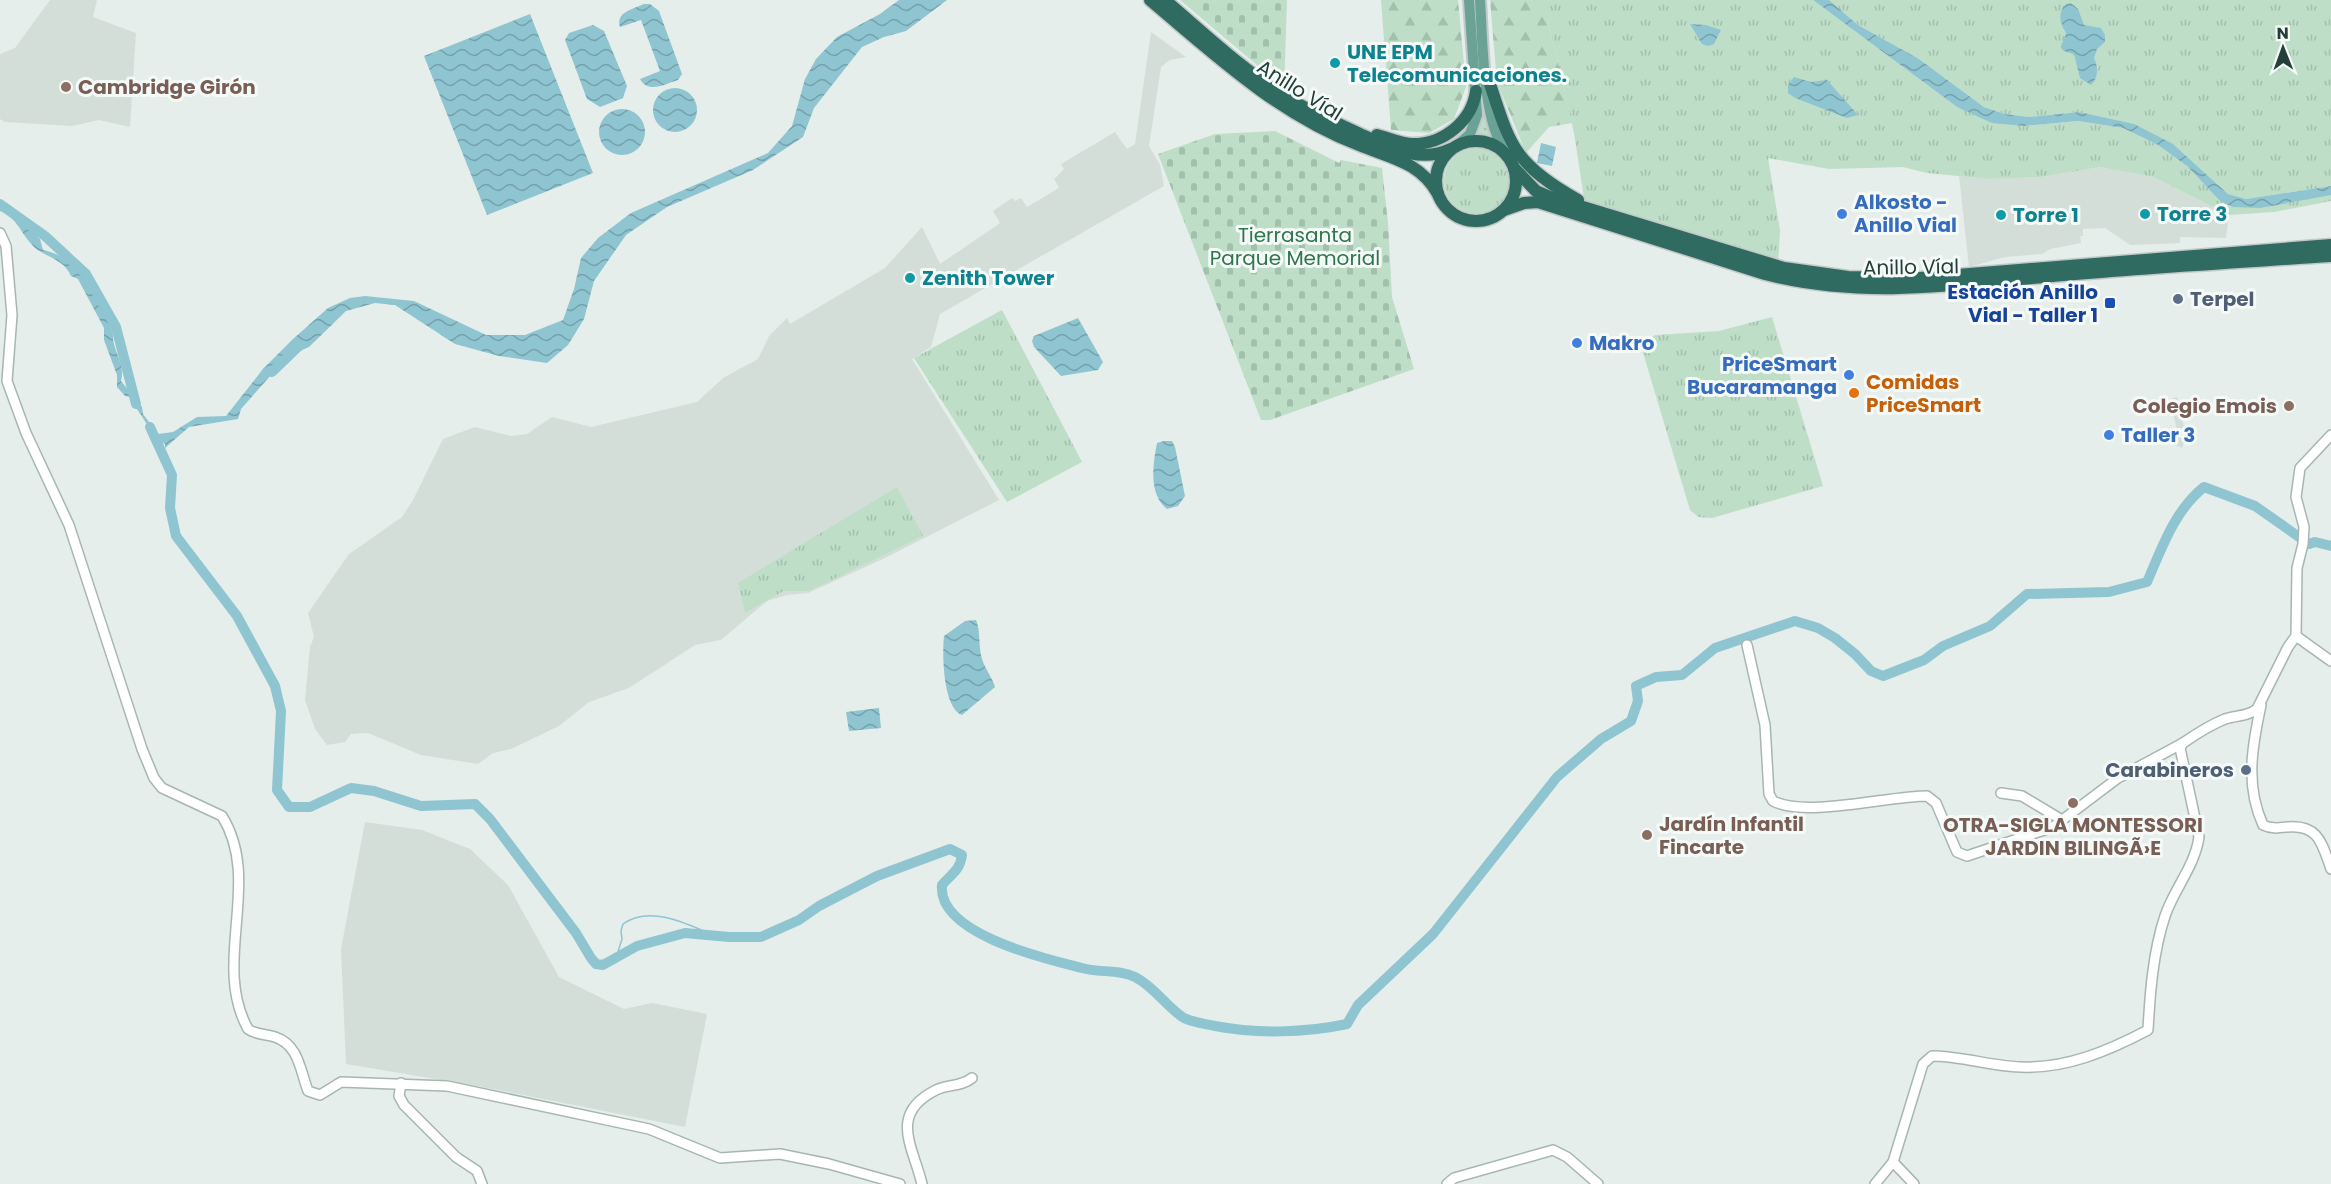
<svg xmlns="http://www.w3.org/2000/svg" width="2331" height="1184" font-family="Poppins,sans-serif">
<defs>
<pattern id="grass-tufts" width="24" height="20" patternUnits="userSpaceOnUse" patternTransform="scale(1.5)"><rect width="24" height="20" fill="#bedec8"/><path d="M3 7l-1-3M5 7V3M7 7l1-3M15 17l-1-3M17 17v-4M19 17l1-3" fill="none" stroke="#a3c0ad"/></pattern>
<pattern id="forest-firs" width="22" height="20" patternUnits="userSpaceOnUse" patternTransform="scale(1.5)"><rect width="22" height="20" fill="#bedec8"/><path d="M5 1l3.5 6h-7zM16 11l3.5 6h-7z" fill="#a3c0ad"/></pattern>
<pattern id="cemetery-stones" width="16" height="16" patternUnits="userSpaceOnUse" patternTransform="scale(1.5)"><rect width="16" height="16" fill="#bedec8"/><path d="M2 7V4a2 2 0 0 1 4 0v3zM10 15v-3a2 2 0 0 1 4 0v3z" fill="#a3c0ad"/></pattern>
<pattern id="garden-dots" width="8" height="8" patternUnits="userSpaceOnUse" patternTransform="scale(1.5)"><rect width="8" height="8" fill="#bedec8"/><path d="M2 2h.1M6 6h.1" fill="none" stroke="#a3c0ad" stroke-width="1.8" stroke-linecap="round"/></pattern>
<pattern id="water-waves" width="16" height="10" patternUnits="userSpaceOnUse" patternTransform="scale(1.5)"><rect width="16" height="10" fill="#8ec5d1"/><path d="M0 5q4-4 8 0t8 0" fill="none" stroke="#74a1ab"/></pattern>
</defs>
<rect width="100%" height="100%" fill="#e5eeea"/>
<g fill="#d3ded9">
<polygon points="50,0 97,0 93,17 136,33 130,127 99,120 72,126 5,122 0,119 0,54 15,48"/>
<polygon points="1151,32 1186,57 1170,60 1161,67 1149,146 1160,165 1164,186 940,314 931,347 912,359 999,500 885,558 808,593 787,595 767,601 721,640 695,645 629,688 589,702 559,726 511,749 493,753 478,764 421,755 368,733 351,734 345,742 327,745 315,729 305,700 310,647 314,637 308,613 349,554 402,517 413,500 443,439 475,427 511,436 527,434 552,417 591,427 697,402 723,378 758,359 769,336 787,318 790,324 885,268 922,227 940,264 1000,223 993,211 1012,198 1015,201 1021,198 1027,207 1059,188 1054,179 1064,169 1061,164 1115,132 1127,149 1135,144"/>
<polygon points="2100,167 2153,177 2229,215 2226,238 2180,237 2180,243 2130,245 2105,228 2083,229 2083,236 2080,236 2081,243 2050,249 2042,254 2005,257 1969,267 1959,176 1989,179 2041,177"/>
<polygon points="2177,397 2186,436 2182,448 2173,444 2177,430 2170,399"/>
<polygon points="365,822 422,830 470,849 508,885 559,977 624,1009 652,1003 707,1014 685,1127 483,1087 346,1064 341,949"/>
</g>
<g fill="url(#grass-tufts)">
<polygon points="1548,0 1813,0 1957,107 2024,126 2078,121 2123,128 2158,145 2187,166 2220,201 2261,208 2326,195 2331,195 2331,201 2274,212 2229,215 2153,177 2100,167 2041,177 1989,179 1927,173 1903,167 1829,169 1768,158 1780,230 1778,268 1586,211 1574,133 1548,20"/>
<polygon points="1829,0 2331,0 2331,186 2246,199 2228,194 2173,144 2079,112 2029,117 2005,114 1984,107 1919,59 1858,25"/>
<circle cx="1477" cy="181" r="33"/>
<polygon points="1002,310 1082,462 1007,502 914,358"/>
<polygon points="1772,317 1823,486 1712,518 1698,517 1690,510 1641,346 1655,335 1719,331"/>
<polygon points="897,487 923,536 809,591 784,591 745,613 738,583"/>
</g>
<g fill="url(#forest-firs)">
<polygon points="1381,0 1458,0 1466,87 1454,119 1429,133 1391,130"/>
<polygon points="1490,0 1548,0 1548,20 1572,123 1549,127 1526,153 1497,82"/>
</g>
<g fill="url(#cemetery-stones)">
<polygon points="1180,0 1287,0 1284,88"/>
<polygon points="1275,131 1339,163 1341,160 1382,168 1388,223 1392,297 1414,369 1270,420 1261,420 1158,154 1215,134"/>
</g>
<polygon fill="url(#garden-dots)" points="1482,97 1485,102 1492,139 1482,134 1471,136 1480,124"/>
<g fill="url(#water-waves)">
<path d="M899 0H947L906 31 884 37 862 47 814 108 803 137 753 170 667 207 626 235 594 281 584 319 568 345 547 363 499 356 455 344 395 305 375 303 346 311 309 347 288 356 241 409 238 419 189 427 165 448V444C152 439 152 433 146 423 141 414 135 408 131 397L125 396 117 387V375L104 340V328L78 279 71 276C65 262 53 259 41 252 23 242 20 218 0 211V201L40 239 43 250C82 258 97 298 113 332 111 350 126 362 121 381L142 407 143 414 158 434 173 432 197 417 226 416 263 369 293 339 328 308 350 298 365 296 414 301 486 335H525L563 320 574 289 581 258 598 238 631 213 768 153 792 126 805 79 816 59 837 37 880 14Z"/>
<polygon points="1813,0 1829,0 1858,25 1919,59 1984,107 2005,114 2029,117 2079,112 2134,124 2173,144 2228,194 2246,199 2331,186 2331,195 2261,208 2233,207 2220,201 2187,166 2158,145 2123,128 2078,121 2024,126 1992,123 1957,107"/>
<path d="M2071 3 2078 9 2084 25 2101 28 2105 35V42L2097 49 2094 58C2098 67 2099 77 2091 85L2080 78 2074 54C2052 49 2064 45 2066 33 2060 23 2057 13 2066 4Z"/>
<path d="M644 4H650L659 11 682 74 678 80C665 84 648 94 640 79L660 71 641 20 620 27C616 12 631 10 644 4Z"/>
<polygon points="530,14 593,173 487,215 424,56"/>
<polygon points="1690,24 1706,25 1721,30 1714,44 1708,46 1702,44"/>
<polygon points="593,25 604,31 627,86 623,98 600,107 587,99 565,40 569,33"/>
<polygon points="1794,77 1811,82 1827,80 1858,115 1847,118 1795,98 1788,93 1788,85"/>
<circle cx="675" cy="110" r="22"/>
<circle cx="622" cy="132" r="23"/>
<polygon points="1541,143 1556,147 1552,166 1537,163"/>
<polygon points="1078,318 1103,362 1098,370 1061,376 1034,347 1032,341 1034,336"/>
<path d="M1164 441H1172L1175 447 1185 496 1178 506 1167 509C1148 494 1153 464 1157 443Z"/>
<path d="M976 620C981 632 978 646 982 659 985 669 992 677 995 687L962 715C943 708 942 655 944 636L965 621Z"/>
<polygon points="879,708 881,728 849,731 846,712"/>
</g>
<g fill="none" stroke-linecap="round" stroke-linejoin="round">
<path stroke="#8ec5d1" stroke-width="1.5" d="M616 958 622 939 621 931 623 924C651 904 690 925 717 937"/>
<g stroke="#8ec5d1" stroke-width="10">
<polyline points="0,204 45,236 86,274 116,327 136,404"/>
<polyline points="272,372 300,345"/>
<path d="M150 427 172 475 170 508 176 536 237 616 275 686 281 711 277 790 289 807H310L351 788 374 791 421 806 475 804 490 819 576 933 591 958 596 964 603 965 637 946 685 933 729 937H761L799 920 819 906 877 876 950 849 962 855C960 871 951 874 942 885 937 934 1046 959 1082 968 1099 973 1119 969 1135 977 1155 987 1166 1007 1184 1018 1192 1022 1206 1024 1215 1026 1257 1034 1305 1033 1347 1024L1358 1005 1433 934 1557 777 1601 739 1631 721 1638 701 1636 686 1656 677 1682 675 1715 648 1795 621 1818 628 1835 638 1855 654 1871 671 1883 676 1924 660 1943 646 1990 626 2027 594 2109 592 2147 582C2162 548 2174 511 2204 487L2255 506 2309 544 2315 542 2331 546"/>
</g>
<defs>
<g id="minor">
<path d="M0 233 6 246 12 315 7 381 26 433 69 525 142 749 154 778 162 788 222 816C263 882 211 962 248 1029 256 1035 266 1034 275 1037 299 1045 300 1070 308 1091L320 1095 341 1082 447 1086 649 1129 720 1158 780 1154 829 1164 900 1184"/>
<polyline points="2331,435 2300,468 2296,497 2304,527 2303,544 2297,568 2296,636 2331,661"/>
<path d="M1747 645 1765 725 1769 794 1773 801C1806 818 1888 796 1927 796L1936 803 1957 852 1967 856 2053 827 2118 778 2183 743"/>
<path d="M2261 705C2252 747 2245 785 2263 825 2271 829 2278 828 2287 827 2319 824 2322 844 2331 869"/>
<polyline points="2001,793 2022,796 2062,820"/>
<polyline points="401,1083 399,1096 404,1105 456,1157 477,1171 482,1184"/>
<polyline points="1893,1162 1914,1184"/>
<path d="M922 1184C913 1146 888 1114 936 1090 948 1084 961 1087 972 1078"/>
<polyline points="1447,1184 1454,1178 1553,1150 1567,1157 1598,1184"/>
<path d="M1875 1184 1893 1162 1923 1064 1932 1056C1961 1056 1991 1066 2020 1067 2066 1069 2108 1051 2148 1030 2150 993 2153 952 2165 916 2174 889 2195 866 2199 837L2180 748 2183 743C2196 734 2210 725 2225 719 2236 715 2247 717 2257 709L2288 647 2296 636"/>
</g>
<g id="major">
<path d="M1480 0C1483 45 1482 115 1505 153"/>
<polyline points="1458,145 1470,134 1477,115 1469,0"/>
</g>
<g id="highway">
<path d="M1150 0C1215 55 1278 114 1359 145 1391 158 1420 162 1438 194"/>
<path d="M1165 0C1205 34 1246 73 1291 100 1313 113 1337 123 1360 134 1390 147 1419 164 1451 149"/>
<path d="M1487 75C1510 143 1510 162 1578 200"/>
<path d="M1377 135C1389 138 1401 144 1413 144 1444 144 1472 121 1476 91"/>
<circle cx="1476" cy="181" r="40"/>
<polyline points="1514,168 1536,191 1550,197 1784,268 1848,277 1920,278 2331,245"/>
<path d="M1504 210 1524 203 1538 202 1765 274C1864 300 1964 284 2064 275 2152 267 2242 262 2331 256"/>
</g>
</defs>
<use href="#minor" stroke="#a7b6b1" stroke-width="12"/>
<use href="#major" stroke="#c2c9c8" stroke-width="14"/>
<use href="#highway" stroke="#c2c9c8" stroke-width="15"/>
<use href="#minor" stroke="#fff" stroke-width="9"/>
<use href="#major" stroke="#6aa295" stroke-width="10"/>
<use href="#highway" stroke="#306b61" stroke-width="12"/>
</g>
<g fill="#0f9aa8" stroke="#f5faf8" stroke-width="2">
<circle cx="1335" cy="63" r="6"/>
<circle cx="2145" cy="214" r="6"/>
<circle cx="2001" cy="215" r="6"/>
<circle cx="910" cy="278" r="6"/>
</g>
<g fill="#8d6e63" stroke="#f5faf8" stroke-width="2">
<circle cx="66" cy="87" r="6"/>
<circle cx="2289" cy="406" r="6"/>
<circle cx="2073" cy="803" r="6"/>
<circle cx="1647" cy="835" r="6"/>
</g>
<g fill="#3f7fe0" stroke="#f5faf8" stroke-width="2">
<circle cx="1842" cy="214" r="6"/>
<circle cx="1577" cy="343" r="6"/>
<circle cx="1849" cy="375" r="6"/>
<circle cx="2109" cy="435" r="6"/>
</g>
<g fill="#5c6f8a" stroke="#f5faf8" stroke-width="2">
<circle cx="2178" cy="299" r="6"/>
<circle cx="2246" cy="770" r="6"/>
</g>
<rect fill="#1a4fb4" stroke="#f5faf8" stroke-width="2" x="2104" y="297" width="12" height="12" rx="3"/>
<circle fill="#e8710a" stroke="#f5faf8" stroke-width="2" cx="1854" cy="393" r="6"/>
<g text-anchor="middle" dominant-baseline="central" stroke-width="6" stroke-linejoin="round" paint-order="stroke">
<g font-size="20" font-weight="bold" fill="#0d838f" stroke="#f5faf8" text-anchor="start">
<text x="1347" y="52">UNE EPM<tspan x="1347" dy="23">Telecomunicaciones.</tspan></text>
<text x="2157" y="214">Torre 3</text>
<text x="2013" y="215">Torre 1</text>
<text x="922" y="278">Zenith Tower</text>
</g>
<g font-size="20" font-weight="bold" fill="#785e54" stroke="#f5faf8" text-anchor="start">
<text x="78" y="87">Cambridge Girón</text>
<text x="2277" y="406" text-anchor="end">Colegio Emois</text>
<text x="1659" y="824">Jardín Infantil<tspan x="1659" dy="23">Fincarte</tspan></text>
<text x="2073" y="825" text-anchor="middle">OTRA-SIGLA MONTESSORI<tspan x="2073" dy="23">JARDIN BILINGÃ›E</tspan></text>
</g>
<g font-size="20" fill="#243f39" stroke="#f5faf8">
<text transform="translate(1300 90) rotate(32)">Anillo Víal</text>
<text transform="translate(1911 267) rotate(-1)">Anillo Víal</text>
</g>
<g font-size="20" font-weight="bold" fill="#366cbe" stroke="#f5faf8" text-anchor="start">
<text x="1854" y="202">Alkosto -<tspan x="1854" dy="23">Anillo Vial</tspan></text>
<text x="1589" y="343">Makro</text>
<text x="1837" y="364" text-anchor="end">PriceSmart<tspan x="1837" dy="23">Bucaramanga</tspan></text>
<text x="2121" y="435">Taller 3</text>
</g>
<g font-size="20" fill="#2e764c" stroke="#f5faf8">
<text x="1295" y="235">Tierrasanta<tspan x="1295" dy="23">Parque Memorial</tspan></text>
</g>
<g font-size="20" font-weight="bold" fill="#164399" stroke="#f5faf8" text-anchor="end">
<text x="2098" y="292">Estación Anillo<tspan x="2098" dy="23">Vial - Taller 1</tspan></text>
</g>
<g font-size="20" font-weight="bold" fill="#4e5e75" stroke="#f5faf8" text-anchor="start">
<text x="2190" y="299">Terpel</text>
<text x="2234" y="770" text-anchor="end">Carabineros</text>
</g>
<g font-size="20" font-weight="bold" fill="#c56008" stroke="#f5faf8" text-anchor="start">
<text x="1866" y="382">Comidas<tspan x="1866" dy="23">PriceSmart</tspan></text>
</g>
</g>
<g transform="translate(2283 48) rotate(359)" stroke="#f5faf8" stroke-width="4.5" paint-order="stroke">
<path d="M0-4.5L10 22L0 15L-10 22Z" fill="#243f39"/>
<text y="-9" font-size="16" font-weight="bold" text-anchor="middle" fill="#243f39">N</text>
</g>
</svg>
